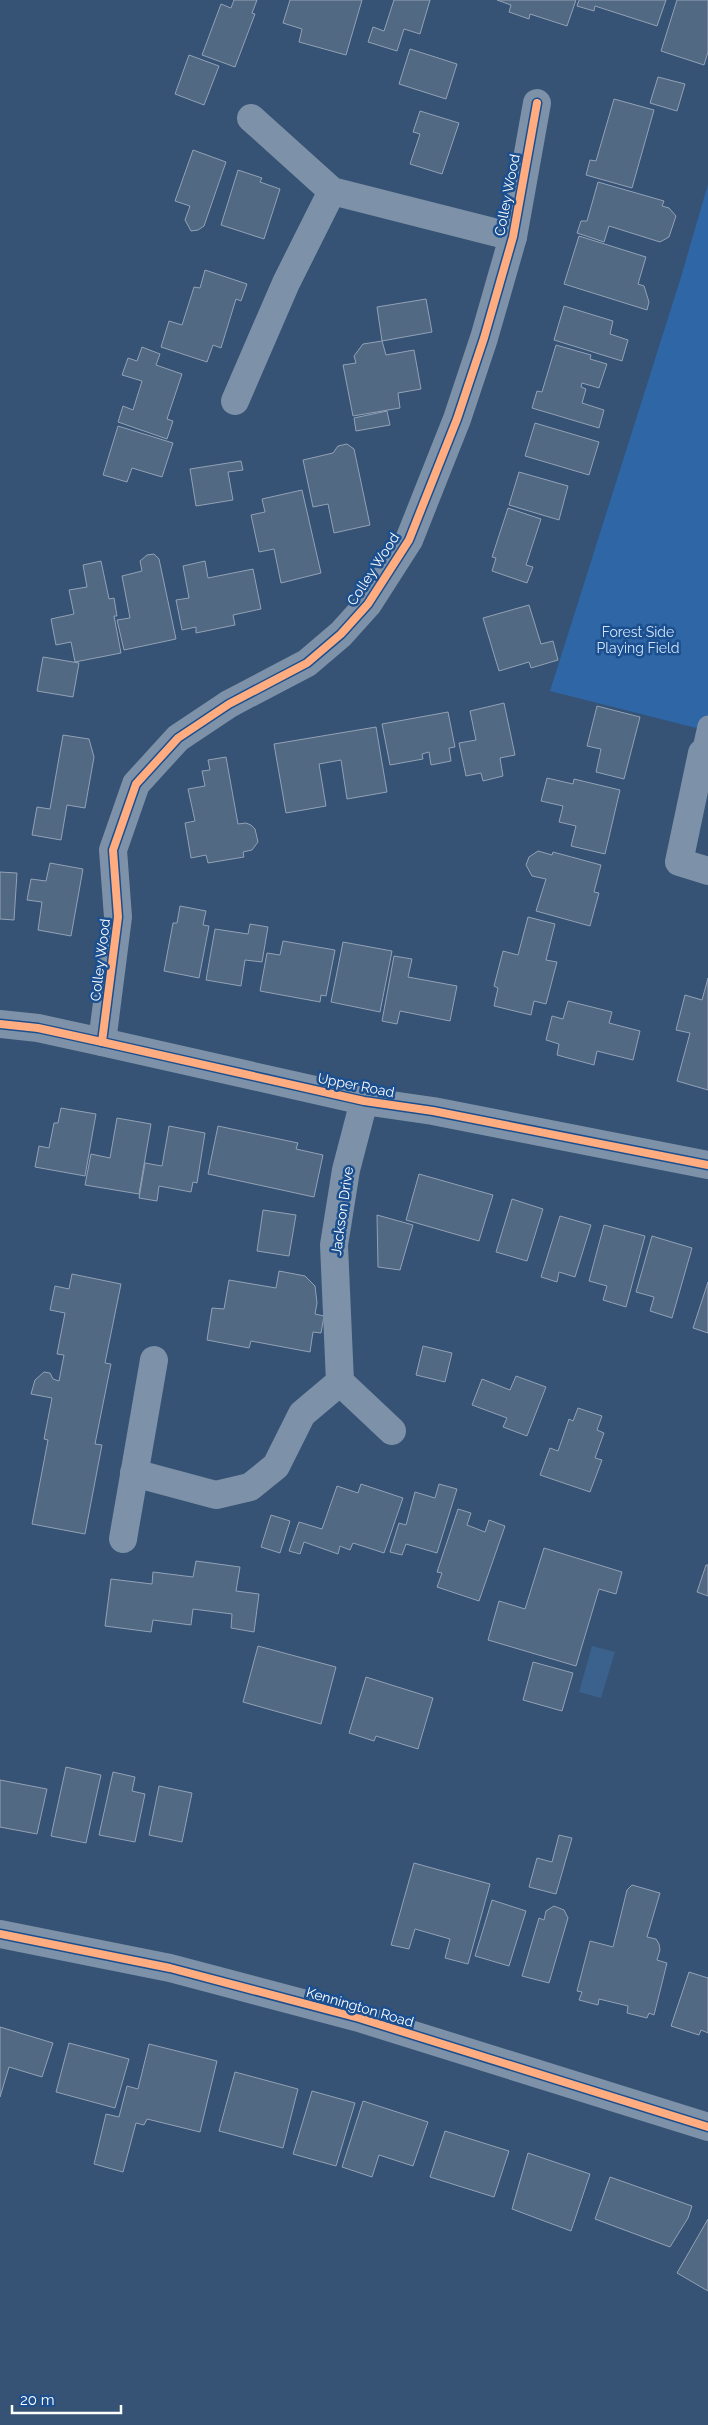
<svg xmlns="http://www.w3.org/2000/svg" width="708" height="2425" font-family="Raleway,sans-serif">
<rect width="100%" height="100%" fill="#365274"/>
<polygon fill="#2f66a5" points="708,184 708,731 550,691 681,277"/>
<polygon fill="#3b618d" points="592,1646 615,1652 601,1698 579,1692"/>
<g fill="#526984" stroke="#92a2b6">
<polygon points="234,0 257,0 252,13 255,14 235,67 202,55 221,4 231,8"/>
<polygon points="290,0 362,0 346,55 299,42 302,29 283,23"/>
<polygon points="394,0 430,0 420,34 404,29 397,51 368,42 373,27 384,31"/>
<polygon points="497,0 576,0 567,26 530,14 529,19 509,12 511,5"/>
<polygon points="579,0 666,0 657,26 595,6 594,11 577,6"/>
<polygon points="677,0 708,0 708,52 704,65 661,51"/>
<polygon points="410,49 457,64 446,99 399,84"/>
<polygon points="189,55 219,66 204,105 175,94"/>
<polygon points="658,77 685,84 677,111 650,103"/>
<polygon points="614,99 654,110 632,188 586,175 590,160 596,161"/>
<polygon points="420,111 459,123 442,174 410,164 420,134 413,132"/>
<polygon points="193,150 226,162 204,226 198,230 191,231 185,220 190,206 175,201"/>
<polygon points="238,170 262,178 260,182 280,189 264,239 221,225"/>
<polygon points="598,182 664,201 662,206 669,208 676,216 669,237 660,242 609,226 604,242 577,233 581,221 587,221"/>
<polygon points="579,236 646,257 638,284 644,286 649,302 647,310 564,284"/>
<polygon points="205,270 247,284 241,301 236,299 221,348 213,345 207,362 161,347 169,321 182,325 194,287 200,288"/>
<polygon points="426,299 432,332 382,341 377,307"/>
<polygon points="564,306 613,321 610,334 628,340 622,361 554,340"/>
<polygon points="382,341 386,355 414,350 421,389 398,393 400,408 353,416 343,365 356,363 354,356 363,344"/>
<polygon points="556,345 591,355 590,359 607,364 599,388 582,383 581,387 586,389 582,403 604,410 599,428 532,408 537,391 542,392"/>
<polygon points="142,347 160,354 156,365 182,374 167,419 173,421 167,439 118,422 123,406 133,410 142,381 122,375 128,358 137,361"/>
<polygon points="387,411 390,425 356,431 354,418"/>
<polygon points="535,423 599,442 589,475 525,456"/>
<polygon points="118,426 173,443 162,477 132,468 127,482 103,475"/>
<polygon points="347,444 354,449 370,525 334,533 328,504 313,507 303,460 333,453 338,446"/>
<polygon points="241,461 243,470 228,472 233,500 196,506 190,469"/>
<polygon points="519,472 568,486 559,520 509,505"/>
<polygon points="302,490 321,573 281,583 274,549 259,552 251,515 265,512 262,499"/>
<polygon points="508,508 541,519 526,565 533,567 527,583 492,571 496,558 492,557"/>
<polygon points="154,554 159,559 176,639 124,650 117,620 130,618 122,576 142,571 140,561 147,555"/>
<polygon points="101,561 109,599 114,598 117,616 114,616 121,653 75,662 71,642 56,645 51,619 74,614 69,590 87,587 83,565"/>
<polygon points="205,561 208,578 253,569 261,609 233,615 235,625 196,633 196,627 182,630 176,600 189,598 183,566"/>
<polygon points="529,605 541,644 553,641 558,660 531,668 529,662 499,671 483,618"/>
<polygon points="43,657 79,663 73,697 37,691"/>
<polygon points="504,703 515,755 500,758 503,776 483,781 481,773 466,776 459,743 476,740 470,711"/>
<polygon points="597,706 640,717 624,779 596,772 601,749 587,746"/>
<polygon points="448,712 455,747 449,748 451,761 431,765 429,752 422,754 423,759 390,765 382,724"/>
<polygon points="376,727 387,792 347,799 341,760 319,764 326,806 286,813 274,744"/>
<polygon points="63,735 89,739 94,757 85,808 67,805 61,840 32,835 37,807 50,809"/>
<polygon points="226,757 238,824 246,823 251,825 255,829 258,842 252,850 243,852 244,857 208,863 206,855 191,858 185,823 195,821 188,789 205,786 202,771 210,770 208,760"/>
<polygon points="547,778 573,784 574,779 620,790 605,854 571,846 576,826 559,822 563,806 541,801"/>
<polygon points="538,851 552,855 553,852 601,865 594,892 599,893 590,926 536,911 546,879 532,876 526,865 529,857"/>
<polygon points="50,863 83,869 71,936 38,930 42,902 27,900 31,879 46,881"/>
<polygon points="0,872 17,873 14,920 0,919"/>
<polygon points="180,906 206,911 203,925 209,926 199,978 164,971 173,923 177,923"/>
<polygon points="528,917 555,924 546,960 557,962 546,1004 534,1001 531,1015 494,1006 498,988 494,986 503,951 518,955"/>
<polygon points="250,924 268,927 262,962 245,960 241,986 206,980 215,929 248,934"/>
<polygon points="283,941 335,950 326,996 321,995 320,1002 260,991 267,953 280,955"/>
<polygon points="343,942 392,951 380,1012 331,1002"/>
<polygon points="394,956 412,959 408,977 457,986 450,1021 400,1011 397,1024 382,1021"/>
<polygon points="708,978 708,1090 677,1081 690,1033 676,1030 685,995 702,1000"/>
<polygon points="568,1001 612,1012 609,1023 640,1031 633,1060 597,1051 594,1065 557,1055 559,1044 546,1040 552,1016 563,1019"/>
<polygon points="61,1108 96,1114 85,1176 35,1167 39,1146 49,1148 54,1123 58,1123"/>
<polygon points="117,1118 151,1124 139,1194 85,1185 91,1154 110,1158"/>
<polygon points="169,1126 205,1133 197,1183 193,1182 191,1192 159,1186 157,1201 139,1198 145,1163 162,1166"/>
<polygon points="218,1126 298,1143 296,1149 323,1155 314,1197 208,1174"/>
<polygon points="419,1174 493,1195 479,1241 406,1220"/>
<polygon points="512,1199 543,1209 527,1261 496,1252"/>
<polygon points="263,1210 296,1215 289,1256 257,1251"/>
<polygon points="377,1215 413,1225 400,1270 378,1267"/>
<polygon points="560,1216 591,1225 575,1277 559,1272 557,1282 541,1277"/>
<polygon points="604,1225 645,1236 626,1307 603,1300 607,1286 589,1281"/>
<polygon points="652,1236 692,1248 672,1318 650,1311 654,1297 636,1292"/>
<polygon points="279,1271 305,1276 315,1286 317,1303 315,1314 324,1316 321,1333 313,1332 310,1352 251,1341 249,1348 207,1340 212,1308 224,1309 229,1280 276,1288"/>
<polygon points="72,1274 121,1284 105,1363 111,1364 95,1444 102,1445 85,1534 32,1524 48,1440 44,1439 52,1398 31,1394 35,1380 44,1372 50,1373 53,1379 59,1381 64,1355 57,1354 65,1313 50,1310 55,1286 69,1289"/>
<polygon points="708,1282 708,1333 693,1328"/>
<polygon points="423,1346 452,1353 445,1382 416,1375"/>
<polygon points="516,1376 546,1387 527,1436 503,1427 507,1418 472,1405 482,1379 510,1390"/>
<polygon points="578,1408 602,1416 597,1430 604,1433 595,1458 602,1460 590,1492 540,1475 550,1448 558,1451 569,1419 573,1421"/>
<polygon points="361,1484 403,1498 384,1553 353,1543 350,1550 340,1546 338,1554 304,1542 300,1554 289,1551 299,1522 322,1529 337,1486 358,1493"/>
<polygon points="439,1484 457,1489 437,1553 406,1544 402,1555 390,1552 399,1523 406,1525 415,1492 435,1498"/>
<polygon points="458,1509 471,1513 467,1525 485,1532 489,1520 505,1526 479,1601 437,1587 442,1573 437,1572"/>
<polygon points="271,1515 290,1521 280,1553 261,1547"/>
<polygon points="544,1548 622,1572 616,1594 599,1589 576,1666 488,1640 499,1601 525,1609"/>
<polygon points="196,1561 240,1567 236,1591 259,1594 254,1632 231,1628 232,1614 193,1609 191,1625 153,1620 151,1632 105,1626 111,1579 152,1584 153,1572 193,1577"/>
<polygon points="706,1565 708,1565 708,1596 697,1592"/>
<polygon points="258,1646 336,1667 321,1724 243,1702"/>
<polygon points="533,1662 573,1673 562,1711 523,1700"/>
<polygon points="366,1677 433,1698 418,1749 376,1736 374,1741 349,1733"/>
<polygon points="66,1767 101,1775 86,1843 51,1836"/>
<polygon points="113,1772 135,1777 132,1791 145,1794 135,1842 99,1835"/>
<polygon points="0,1780 47,1789 37,1834 0,1827"/>
<polygon points="159,1786 192,1793 182,1842 149,1835"/>
<polygon points="559,1835 572,1838 556,1894 529,1887 537,1858 552,1862"/>
<polygon points="414,1863 490,1884 468,1964 445,1958 450,1939 415,1929 409,1949 391,1945"/>
<polygon points="632,1885 660,1893 647,1937 656,1939 659,1944 660,1950 657,1960 667,1963 654,2015 649,2013 647,2018 627,2013 628,2006 599,1999 598,2005 579,2000 582,1992 577,1991 590,1941 613,1947 627,1890"/>
<polygon points="492,1900 526,1911 509,1966 475,1956"/>
<polygon points="554,1906 564,1910 568,1918 549,1983 522,1976 539,1918 544,1920 546,1911"/>
<polygon points="689,1972 708,1978 708,2033 701,2030 699,2035 671,2026"/>
<polygon points="0,2027 53,2043 42,2077 9,2067 0,2097"/>
<polygon points="69,2043 129,2059 115,2108 56,2092"/>
<polygon points="149,2044 217,2061 200,2132 147,2119 144,2125 136,2123 123,2172 94,2164 106,2114 119,2117 127,2086 138,2089"/>
<polygon points="235,2072 298,2089 283,2148 219,2131"/>
<polygon points="312,2091 355,2103 336,2166 293,2154"/>
<polygon points="363,2101 428,2122 413,2166 379,2155 372,2177 342,2167"/>
<polygon points="445,2131 509,2151 494,2197 430,2177"/>
<polygon points="528,2153 590,2174 571,2231 512,2209"/>
<polygon points="610,2177 692,2206 688,2218 670,2247 595,2219"/>
<polygon points="708,2219 708,2291 677,2273"/>
</g>
<g fill="none" stroke-linecap="round" stroke-linejoin="round">
<polyline stroke="#7d92a8" stroke-width="21" points="702,753 708,726"/>
<g stroke="#7d92a8" stroke-width="28">
<polyline points="251,118 332,191 513,237"/>
<polyline points="235,401 286,283 332,191"/>
<polyline points="702,753 679,862 708,871"/>
<polyline points="0,1024 38,1028 102,1042 364,1101 433,1111 708,1165"/>
<polyline points="102,1042 118,917 113,850 136,784 178,738 229,704 307,663 341,634 368,604 409,540 457,419 484,338 513,237 537,103"/>
<polyline points="340,1382 392,1431"/>
<polyline points="134,1473 216,1495 250,1487 276,1466 302,1414 340,1382 334,1245 346,1170 364,1101"/>
<polyline points="123,1539 154,1360"/>
</g>
<polyline stroke="#7d92a8" stroke-width="28" points="0,1934 170,1968 359,2018 708,2127"/>
<defs>
<g id="cycleway">
<polyline points="0,1024 38,1028 102,1042 364,1101 433,1111 708,1165"/>
<polyline points="102,1042 118,917 113,850 136,784 178,738 229,704 307,663 341,634 368,604 409,540 457,419 484,338 513,237 537,103"/>
<polyline points="0,1934 170,1968 359,2018 708,2127"/>
</g>
</defs>
<use href="#cycleway" stroke="#1b4f8f" stroke-width="11"/>
<use href="#cycleway" stroke="#ffac80" stroke-width="8"/>
</g>
<g text-anchor="middle" dominant-baseline="central" stroke-width="5" stroke-linejoin="round" paint-order="stroke">
<g font-size="14" fill="#fff" stroke="#1b4f8f">
<text transform="translate(507 195) rotate(-79)">Colley Wood</text>
<text transform="translate(373 569) rotate(-57)">Colley Wood</text>
<text transform="translate(100 960) rotate(-83)">Colley Wood</text>
<text transform="translate(356 1085) rotate(11)">Upper Road</text>
<text transform="translate(342 1211) rotate(-82)">Jackson Drive</text>
<text transform="translate(360 2007) rotate(16)">Kennington Road</text>
</g>
<g font-size="14" fill="#cfe3fa" stroke="#1b4f8f">
<text x="638" y="632">Forest Side<tspan x="638" dy="16">Playing Field</tspan></text>
</g>
</g>
<path d="M12 2405v8h109v-8" fill="none" stroke="#ffffff" stroke-width="2.5"/>
<text x="20" y="2405" font-size="15" fill="#ffffff" stroke="#1b4f8f" stroke-width="4" paint-order="stroke">20 m</text>
</svg>
